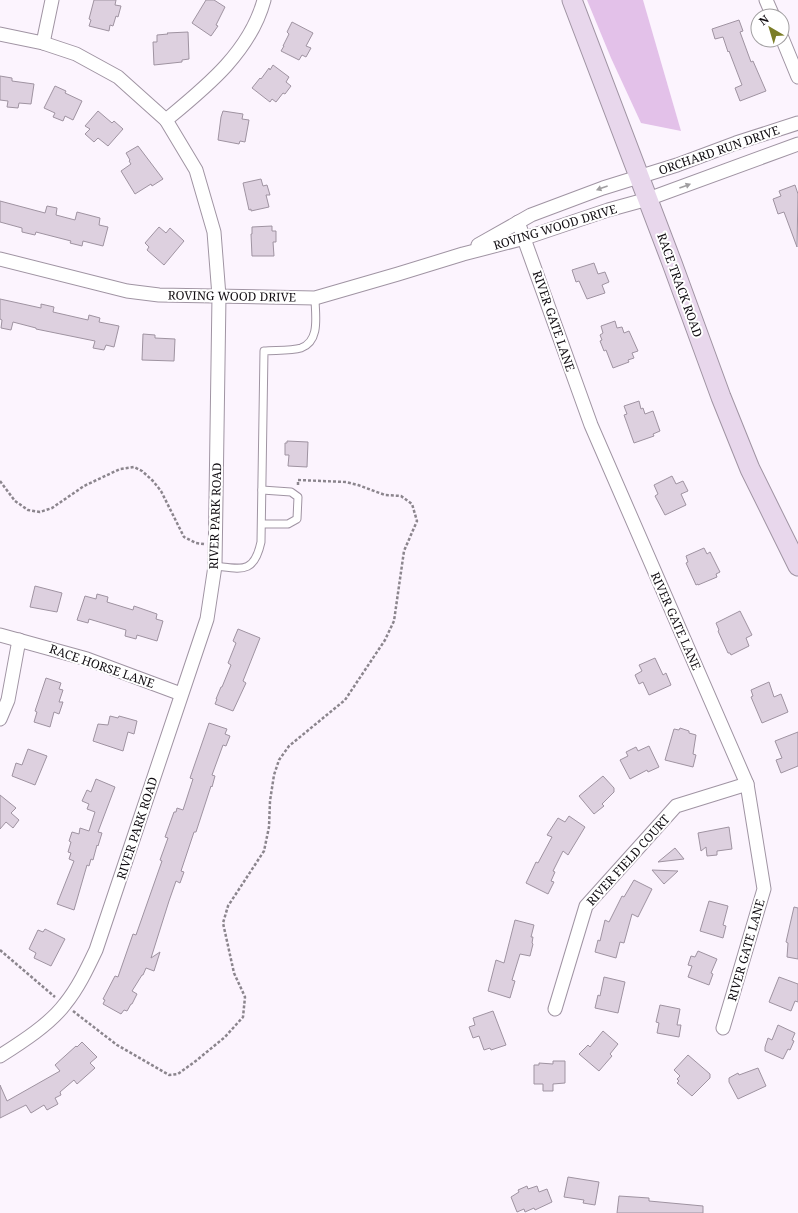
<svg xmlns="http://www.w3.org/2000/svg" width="798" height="1213" font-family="'Noto Serif',serif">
<rect width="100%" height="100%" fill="#fcf4fe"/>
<polygon fill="#e3c1e9" points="587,0 643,0 681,131 641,123 611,58"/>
<g fill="#ddd0df" stroke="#9f93a1">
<polygon points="94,0 116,0 115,5 121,6 118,17 116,16 113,26 110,25 109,31 89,26 91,20 89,19"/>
<polygon points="206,0 214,0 225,7 216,25 218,26 211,36 192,23"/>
<polygon points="739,20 743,31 740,32 751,62 753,61 766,91 740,101 735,88 742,85 729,51 728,52 723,37 715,39 712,29"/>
<polygon points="292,22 313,33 306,46 311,48 306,57 302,55 299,60 281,51 284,46 283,46 289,34 287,32"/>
<polygon points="188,32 189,59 182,60 182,62 154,65 153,42 157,42 157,35 168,34 167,33"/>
<polygon points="273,65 289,77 286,82 291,86 285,94 283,93 276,102 272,99 270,102 252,88 260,78 261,79 269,68 270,70"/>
<polygon points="0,76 12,78 12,81 34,84 31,104 19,103 18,108 7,107 8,101 0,100"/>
<polygon points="55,86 66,91 65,93 82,101 73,120 65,116 63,121 53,117 55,113 44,108"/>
<polygon points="98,111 112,123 114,121 123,129 108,146 98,138 94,142 85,134 90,129 85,126"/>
<polygon points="223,111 243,114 242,119 249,120 245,142 240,141 239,144 218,140 221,117"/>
<polygon points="138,146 163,179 152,186 151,184 135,194 121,171 131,164 129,161 130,160 126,153"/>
<polygon points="261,179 263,186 267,185 270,195 266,195 269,207 251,211 251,209 249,210 243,183"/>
<polygon points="795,185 798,194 797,247 784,212 778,214 773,199 781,196 779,191"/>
<polygon points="0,201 45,213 47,206 57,208 56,215 75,220 77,212 100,218 99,225 108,227 103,246 83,241 82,246 70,243 71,241 36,232 35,235 22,232 22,228 0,222"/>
<polygon points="272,226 272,231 276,231 276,242 273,242 274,256 252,256 251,234 252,234 252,227"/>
<polygon points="159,227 166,233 170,228 184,241 164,265 147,250 149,247 145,243"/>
<polygon points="594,263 598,274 605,272 609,282 602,285 605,293 587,299 579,281 576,282 572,270"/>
<polygon points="0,299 41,308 41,304 54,307 53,312 88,320 89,315 100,318 99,322 119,326 114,347 106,345 104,350 93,348 95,341 36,329 36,328 13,322 11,330 1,328 2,320 0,319"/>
<polygon points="615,321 617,328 622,327 624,333 629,331 638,351 632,353 634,358 628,360 629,362 613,368 606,350 604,351 600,341 602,340 600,335 603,333 601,326"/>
<polygon points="143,334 155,335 155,338 175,339 174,361 142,360"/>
<polygon points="639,401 641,409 643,408 645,414 653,411 660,431 653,434 654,436 634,443 624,415 627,414 624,406"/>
<polygon points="287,441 308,442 307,467 288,466 289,455 285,455 285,443 287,443"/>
<polygon points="672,476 676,484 683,481 688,491 681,494 686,505 665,515 655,496 658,494 654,485"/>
<polygon points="704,548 707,554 710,552 720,572 716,574 717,577 698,585 698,584 696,585 686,563 688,562 686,556"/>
<polygon points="35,586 62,593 57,612 30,607"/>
<polygon points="97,594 108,597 107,602 133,610 134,606 157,614 156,619 163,621 157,641 137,635 136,639 125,636 126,630 89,619 88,623 77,620 85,596 96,599"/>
<polygon points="740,611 752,635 746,638 749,646 731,655 730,653 728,653 718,631 719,630 716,623"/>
<polygon points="238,629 260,638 243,681 246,683 233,711 215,704 217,699 216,699 221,687 222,687 231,665 228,663 236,643 233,641"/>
<polygon points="655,658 663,675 666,673 671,685 649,695 643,682 639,684 635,675 642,671 639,665"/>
<polygon points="46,678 61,683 59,689 63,690 59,702 63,702 59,714 54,712 50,727 34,722 37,712 35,711"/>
<polygon points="769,682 774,697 781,694 788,712 762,723 751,697 753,696 751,690"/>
<polygon points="110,716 118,718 119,716 137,721 134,734 128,732 123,751 93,741 98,724 108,725"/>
<polygon points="209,723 227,729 225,734 230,736 226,746 223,745 212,775 215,776 212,787 211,786 196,832 194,832 181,871 184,872 180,883 176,881 169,901 151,958 160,952 154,971 146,968 143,975 142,975 132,991 137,994 132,1004 131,1004 127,1011 124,1010 121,1014 103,1004 105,1000 103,999 115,976 118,977 133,934 136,935 162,861 160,860 168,838 165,837 174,812 176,812 177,808 183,810 193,779 190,778"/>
<polygon points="680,728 689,731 689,733 696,735 693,754 696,755 693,767 665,760 674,729 679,730"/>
<polygon points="798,732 798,766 781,773 776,760 782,758 775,741"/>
<polygon points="649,746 659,767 648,772 647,770 630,779 620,760 628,756 626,752 636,747 638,751"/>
<polygon points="28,749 47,756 35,785 12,776 16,763 22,765"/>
<polygon points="603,776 614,788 614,792 602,804 604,806 594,814 579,796"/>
<polygon points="96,779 115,787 98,832 102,833 98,846 97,845 93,860 91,859 89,866 87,865 74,910 57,904 74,861 69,859 71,853 68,852 71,842 69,841 72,832 79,834 80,828 89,831 95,812 87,809 89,804 82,801 87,790 91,792"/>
<polygon points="0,795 16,808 11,813 19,820 13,828 6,822 0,829"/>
<polygon points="569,816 585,827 568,855 563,851 553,871 555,872 551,881 554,882 548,894 526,883 536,862 538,863 552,837 547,835 558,818 565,822"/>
<polygon points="729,827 732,849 717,851 717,855 707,856 706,847 701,851 698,833"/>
<polygon points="675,848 684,859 658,862"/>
<polygon points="652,870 678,871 664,884"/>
<polygon points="634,880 652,889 638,917 632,914 624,943 620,942 616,958 595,952 598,940 600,941 605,920 609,922 622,896 624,897"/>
<polygon points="709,901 728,906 723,925 726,926 723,938 700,931"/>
<polygon points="794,907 798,908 798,959 787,957 788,943 786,942"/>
<polygon points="515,920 534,925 531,937 533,937 532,943 533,944 530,956 520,954 512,980 515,981 510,998 488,991 496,960 504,963"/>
<polygon points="45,929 65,939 51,966 34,958 36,953 29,949 38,930 43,932"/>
<polygon points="698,951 717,959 711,973 713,974 709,985 688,977 692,966 688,965 691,956 695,957"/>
<polygon points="604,977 625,982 618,1013 595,1008 598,995 600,996"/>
<polygon points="779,977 798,984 798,1002 795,1001 791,1011 769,1002"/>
<polygon points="660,1005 680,1009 677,1025 681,1025 679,1037 657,1033 659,1023 656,1022"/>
<polygon points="493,1011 506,1045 491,1050 490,1048 484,1050 479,1036 473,1038 469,1027 475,1025 473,1018"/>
<polygon points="778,1025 795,1033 792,1040 794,1041 790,1050 788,1049 783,1059 765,1051 765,1047 768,1038 772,1040"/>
<polygon points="603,1031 618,1044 610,1054 612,1056 599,1071 579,1054 588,1045 590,1047"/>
<polygon points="82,1042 97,1057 90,1063 95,1068 77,1084 74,1080 60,1092 61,1095 55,1098 58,1104 47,1110 44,1105 31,1113 26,1105 0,1118 0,1085 7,1101 60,1071 55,1065 76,1046 77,1047"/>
<polygon points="688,1055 710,1074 710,1078 692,1096 677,1083 679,1081 677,1079 680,1076 674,1070"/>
<polygon points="553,1061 565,1061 565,1083 553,1084 553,1091 543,1091 543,1084 534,1084 534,1065 539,1065 539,1063 553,1064"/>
<polygon points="758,1068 766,1086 738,1099 729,1082 729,1078 738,1073 739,1075"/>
<polygon points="568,1177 599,1182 595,1205 583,1203 584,1200 564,1197"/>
<polygon points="527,1186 528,1189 537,1186 539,1192 547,1189 552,1202 535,1210 534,1208 525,1212 524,1209 517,1212 511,1197 519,1192 518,1190"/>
<polygon points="619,1196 649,1198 649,1201 703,1206 703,1213 617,1213"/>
</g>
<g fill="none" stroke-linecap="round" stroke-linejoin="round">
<defs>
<g id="lane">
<polyline points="262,524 288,524 297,519 298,497 291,492 262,490"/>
<path d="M215 566C242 569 254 574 261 542L264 351C274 350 291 351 301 348 321 341 315 314 315 298"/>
</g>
<g id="street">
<polyline points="766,0 773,16"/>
<path d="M0 34 43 43 76 54 118 77 166 120 196 170 214 232 219 296 215 566 207 619 96 950C87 969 78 988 65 1004 50 1024 22 1042 0 1056"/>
<polyline points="782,38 798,77"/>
<polyline points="43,43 52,0"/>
<path d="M166 120C206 87 250 52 264 0"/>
<polyline points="518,222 591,425 747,784 764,889 723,1028"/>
<polyline points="478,245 531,215 603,188 677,165 736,143 798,123"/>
<polyline points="0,259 127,291 159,295 315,298 398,274 463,254 525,238 608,210 648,199 798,144"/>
<polyline points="0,635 87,659 181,694"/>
<polyline points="0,719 8,700 19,640"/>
<polyline points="555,1009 586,906 676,806 747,784"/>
</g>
<polyline id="secondary" points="572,0 672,263 721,397 750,469 798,566"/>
</defs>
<use href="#lane" stroke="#a094a3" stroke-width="9"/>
<use href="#street" stroke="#a094a3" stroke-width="15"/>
<use href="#secondary" stroke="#a094a3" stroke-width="21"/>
<g stroke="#8b858d" stroke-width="2.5" stroke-dasharray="3 2" stroke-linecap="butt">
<polyline points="0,481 15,501 28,510 40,512 52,508 84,486 120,469 134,467 142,471 153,481 161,491 184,537 196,543 204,544"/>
<polyline points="0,950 55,997"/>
<polyline points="73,1011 117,1045 169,1075 178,1074 197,1060 225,1037 243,1017 245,997 234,973 223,923 228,906 264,851 269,827 270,801 274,775 279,760 289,746 345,700 385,640 394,621 404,551 417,521 412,504 401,496 385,495 358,485 346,482 298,480 298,487"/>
</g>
<use href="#lane" stroke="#fff" stroke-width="7"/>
<use href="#street" stroke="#fff" stroke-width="13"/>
<use href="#secondary" stroke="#e8d7ec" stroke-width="19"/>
</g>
<defs><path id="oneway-solid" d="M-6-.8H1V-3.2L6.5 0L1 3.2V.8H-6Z"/></defs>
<g fill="#a09ea0">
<use href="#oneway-solid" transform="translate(685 186) rotate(-20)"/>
<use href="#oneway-solid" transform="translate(602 188) rotate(160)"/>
</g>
<g text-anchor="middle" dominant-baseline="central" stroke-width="4" stroke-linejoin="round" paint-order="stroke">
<g font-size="12" fill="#110d12" stroke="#fff">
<text transform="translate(719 150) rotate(-19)">ORCHARD RUN DRIVE</text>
<text transform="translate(555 227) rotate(-17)">ROVING WOOD DRIVE</text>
<text transform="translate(680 285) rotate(70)">RACE TRACK ROAD</text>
<text transform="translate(232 296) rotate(1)">ROVING WOOD DRIVE</text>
<text transform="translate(554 321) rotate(71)">RIVER GATE LANE</text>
<text transform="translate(215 516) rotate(-88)">RIVER PARK ROAD</text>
<text transform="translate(676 621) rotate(66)">RIVER GATE LANE</text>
<text transform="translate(102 666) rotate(19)">RACE HORSE LANE</text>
<text transform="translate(137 828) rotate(-72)">RIVER PARK ROAD</text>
<text transform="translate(628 860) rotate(-48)">RIVER FIELD COURT</text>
<text transform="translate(746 950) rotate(-74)">RIVER GATE LANE</text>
</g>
</g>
<g transform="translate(770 28) rotate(322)"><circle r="19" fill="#ffffff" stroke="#a09ea0"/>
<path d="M0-3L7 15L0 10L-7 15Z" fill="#7b7d27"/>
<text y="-6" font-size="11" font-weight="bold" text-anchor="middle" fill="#110d12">N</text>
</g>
</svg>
